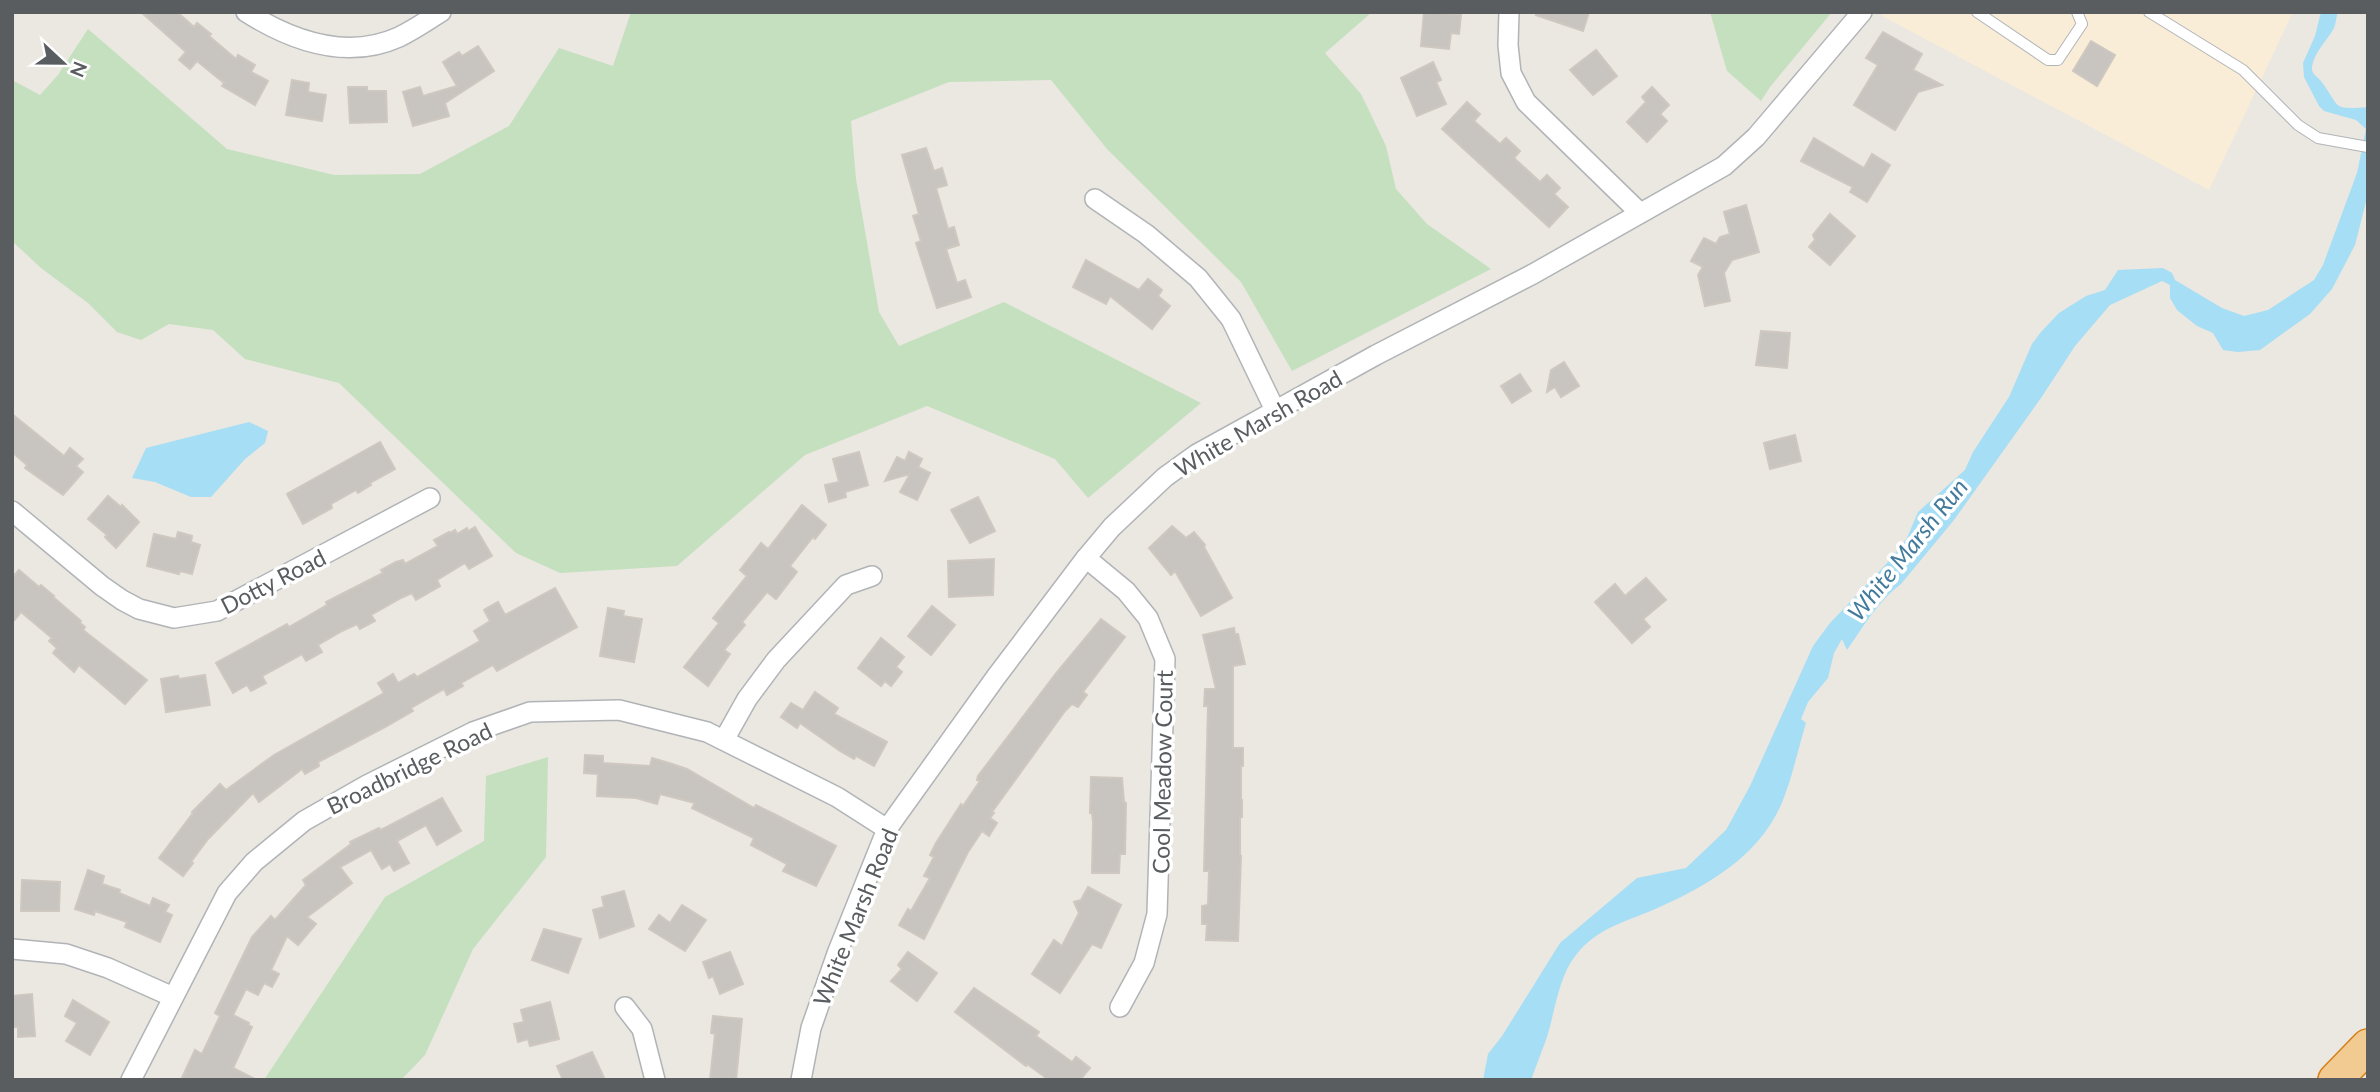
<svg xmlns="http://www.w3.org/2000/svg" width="2380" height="1092" font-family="Lato,sans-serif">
<rect width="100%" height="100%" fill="#ebe7e1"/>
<polygon fill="#f9edd7" points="1885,12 2293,12 2209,190 1882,16"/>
<g fill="#c4e0bf">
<polygon points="631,12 1372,12 1325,53 1361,94 1386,146 1396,189 1427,224 1491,269 1292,371 1241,282 1107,149 1051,80 949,82 851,121 856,179 879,312 899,346 1004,302 1201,403 1088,498 1055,459 927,406 805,455 677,566 560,573 516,553 339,383 245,359 213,330 169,324 141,340 117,332 88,303 41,268 12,241 12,80 40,95 58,75 88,29 227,149 334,175 420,174 509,126 559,48 613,66"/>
<polygon points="1710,12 1832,12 1770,87 1761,101 1727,71"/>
<polygon points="548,757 546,857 473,949 425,1055 401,1080 264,1080 385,897 484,841 486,776"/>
</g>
<g fill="#a6def5">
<path d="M2321 12H2338C2336 17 2336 24 2334 28 2327 41 2314 52 2312 67 2311 74 2317 76 2321 81 2341 107 2330 110 2368 107V194L2355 245 2332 289 2310 314 2260 350 2238 352 2223 350 2213 333 2197 326 2177 310 2170 298V285L2162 281 2110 305 2075 346 2041 398 1954 520 1901 584C1878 601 1863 627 1847 650L1842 639 1834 653 1828 678 1808 702 1801 719 1806 723C1798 749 1793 775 1783 800 1761 856 1706 887 1653 910 1624 922 1596 929 1576 955 1558 977 1555 1013 1546 1040 1541 1053 1536 1066 1531 1080H1483L1488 1054 1502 1036 1560 943 1637 878 1686 868 1726 830 1750 786 1813 646 1830 623 1889 561 1907 538 1918 512 1965 470 1973 452 2009 397 2032 344 2041 332 2059 313 2086 296 2105 290 2118 270 2163 268 2172 273 2175 280 2222 308 2244 316 2268 310 2314 280 2323 265 2357 173 2366 129 2356 120 2324 111 2319 106 2304 77 2303 63 2315 36Z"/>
<polygon points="249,422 268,431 265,443 245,459 211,497 191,497 155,482 132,478 146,448"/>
</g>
<g fill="#c8c4bf" stroke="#cfc8c0" stroke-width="2">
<polygon points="141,12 177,12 194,27 197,23 211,34 209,36 236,59 238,55 255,65 251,72 268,81 255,105 222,86 224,83 197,61 190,69 179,60 186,52"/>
<polygon points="1424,12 1461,15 1459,34 1451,33 1449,49 1421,46"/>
<polygon points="1537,12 1589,12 1583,31 1536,15"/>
<polygon points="1883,32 1922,54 1913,70 1942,85 1918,92 1895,130 1854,105 1878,65 1866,58"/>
<polygon points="2091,41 2115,55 2097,86 2073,71"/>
<polygon points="478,46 494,71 445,103 449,116 413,126 403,92 420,87 423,96 457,86 443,62 459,52 462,56"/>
<polygon points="1596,50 1617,76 1593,95 1570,70"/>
<polygon points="1433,62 1441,80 1436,82 1446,104 1417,116 1401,78"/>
<polygon points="292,80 309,83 308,92 326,95 322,121 286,115"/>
<polygon points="348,87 367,87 367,91 386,91 387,122 350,123"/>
<polygon points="1652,87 1669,105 1660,114 1667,121 1647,142 1627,122 1646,102 1642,97"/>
<polygon points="1467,102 1480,114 1474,121 1500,144 1506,138 1520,151 1514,158 1540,182 1547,175 1560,188 1554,194 1568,207 1549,227 1442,129"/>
<polygon points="1814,138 1864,168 1872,154 1890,165 1867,202 1850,192 1853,187 1801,161"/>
<polygon points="926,148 934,171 942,168 947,185 936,188 948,229 954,227 959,245 946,249 957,283 965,280 971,297 937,308 916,243 921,241 913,216 919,214 902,155"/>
<polygon points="1746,205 1759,252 1732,260 1724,273 1730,301 1705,306 1698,275 1703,267 1691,261 1704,238 1716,244 1720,237 1730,234 1724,212"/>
<polygon points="1830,214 1855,236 1830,265 1809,247 1815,240 1813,235"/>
<polygon points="1086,260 1139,290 1148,279 1162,290 1158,296 1170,306 1152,329 1110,296 1106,304 1073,287"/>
<polygon points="1761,331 1790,333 1787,368 1756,365"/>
<polygon points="1564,362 1579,386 1561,397 1555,387 1547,392 1551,370"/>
<polygon points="1520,374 1531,391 1512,403 1501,386"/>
<polygon points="12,414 64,456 70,448 83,459 76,466 83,472 63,495 25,468 27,465 12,452"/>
<polygon points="1795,435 1801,461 1770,469 1764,443"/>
<polygon points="380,442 395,469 370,483 371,485 358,493 356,490 331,504 332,508 303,524 287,494"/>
<polygon points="859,452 868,485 845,492 846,497 829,502 825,485 839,482 833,459"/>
<polygon points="909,452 922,459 918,467 930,473 917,500 900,492 910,474 885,481 897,457 905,461"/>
<polygon points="108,496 121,507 122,505 139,522 116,548 105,537 107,535 88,519"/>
<polygon points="978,497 995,531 970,543 951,510"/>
<polygon points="802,505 826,525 815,539 813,537 790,566 797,572 776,599 767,592 742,622 745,625 724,650 730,654 708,686 684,667 719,623 713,618 747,576 740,570 761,543 768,549"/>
<polygon points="1172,526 1186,538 1194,532 1205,545 1204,547 1232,598 1201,616 1175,571 1171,575 1149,548"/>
<polygon points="475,527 492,556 469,569 465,563 437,580 440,586 416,600 412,593 401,598 371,615 375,621 360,629 357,624 342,631 318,645 322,652 306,661 302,654 262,676 266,683 251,691 247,685 233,693 216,663 287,624 289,627 327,605 326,602 383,573 381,570 396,562 403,560 405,564 438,546 434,540 449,532 450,533 455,530 457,534 467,528 468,531"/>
<polygon points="178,532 192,536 191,542 200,545 192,574 180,571 179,574 147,566 154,534 176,539"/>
<polygon points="994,559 993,595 949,597 948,561"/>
<polygon points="19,570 39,587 41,585 54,596 53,597 81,621 80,623 85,627 83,630 147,680 125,704 79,665 74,672 53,653 57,648 49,641 52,638 21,612 12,623 12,578"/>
<polygon points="1646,578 1666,600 1643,619 1650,627 1632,643 1595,602 1615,584 1625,596"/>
<polygon points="555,588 577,627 497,671 493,665 461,683 463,686 447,695 444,689 411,708 413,711 385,727 318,762 319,766 305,774 302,769 259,802 253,793 208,839 191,862 193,863 183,876 159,858 193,813 192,812 220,784 226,790 274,755 384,693 378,683 393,674 398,683 414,674 417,677 480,641 474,631 490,621 484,610 498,602 505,615"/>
<polygon points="932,606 955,625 931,655 908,636"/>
<polygon points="608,608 624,611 623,616 642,619 634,662 600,656"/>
<polygon points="1101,619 1125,637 1083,692 1087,695 1078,707 1072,704 1065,711 992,812 994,813 990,818 997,823 989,836 982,831 968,852 924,939 899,925 908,909 911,911 930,878 924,876 934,857 930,855 936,843 961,804 963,806 980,781 977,780 978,776 1057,672"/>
<polygon points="1234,628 1235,634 1238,634 1245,664 1233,666 1233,748 1243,748 1243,766 1241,766 1241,800 1242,800 1242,817 1240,817 1240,856 1241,856 1238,941 1206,940 1207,924 1202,924 1202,906 1208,905 1209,871 1204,871 1208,706 1204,706 1205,689 1216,689 1203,635"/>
<polygon points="881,638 904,657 896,667 902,672 891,686 885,681 881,686 858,668"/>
<polygon points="205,675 210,705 166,712 161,679 178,676 179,679"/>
<polygon points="815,692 838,708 834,714 887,742 874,766 856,756 854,759 840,751 800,723 797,728 781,717 791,703 803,710"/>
<polygon points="585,755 603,756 603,763 650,766 652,758 669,763 687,769 754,808 756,805 774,814 836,846 816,886 783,871 787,864 751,845 754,838 692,808 695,803 660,794 657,804 636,798 597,796 598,774 584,773"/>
<polygon points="1091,777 1122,778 1124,802 1126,803 1125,854 1120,854 1119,873 1092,873 1093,822 1092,813 1090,813"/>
<polygon points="442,798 461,831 437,845 426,825 397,841 409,863 394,871 390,864 382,869 371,850 340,867 352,883 307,917 316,924 298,945 287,936 271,970 279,974 272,987 264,983 258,995 246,989 233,1015 249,1023 248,1025 252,1027 233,1068 257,1080 181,1080 195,1050 202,1054 220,1016 215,1013 252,937 271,916 275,920 306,885 303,880 351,844 350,842 379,828 381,830"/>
<polygon points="88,870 104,876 102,884 120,890 119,893 150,906 153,898 169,905 165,912 172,915 160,942 125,927 127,922 95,911 94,915 75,909"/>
<polygon points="22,880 60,882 59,911 21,911"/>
<polygon points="1088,887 1121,905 1101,948 1092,944 1060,993 1032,974 1054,940 1062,946 1079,913 1074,902 1081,900"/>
<polygon points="624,891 634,926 600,938 593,910 604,907 602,897"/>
<polygon points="682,905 706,920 685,951 649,929 659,915 670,923"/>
<polygon points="544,929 581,939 568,973 532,960"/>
<polygon points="730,952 743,984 720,994 713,976 709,978 703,962"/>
<polygon points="908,952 937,973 917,1001 891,981 902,969 898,965"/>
<polygon points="974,988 1039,1032 1036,1036 1072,1062 1076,1057 1090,1068 1080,1080 1049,1080 1027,1064 1026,1066 955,1012"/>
<polygon points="32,994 35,1036 18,1037 18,1027 12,1027 12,996"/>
<polygon points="73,1000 109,1022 90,1055 66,1041 77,1023 65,1016"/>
<polygon points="550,1002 559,1039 530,1046 528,1039 518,1042 514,1024 524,1022 521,1010"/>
<polygon points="713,1016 742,1019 736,1080 710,1080 715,1034 711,1033"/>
<polygon points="592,1052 605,1080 563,1080 557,1066"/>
</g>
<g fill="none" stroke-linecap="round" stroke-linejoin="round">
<defs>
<g id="lane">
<polyline points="1977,12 2048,60 2058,60 2082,24 2077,12"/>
<polyline points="2149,12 2243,70 2298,125 2318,138 2368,147"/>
</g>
<g id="street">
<path d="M246 12C292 41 346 61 399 37 414 30 428 20 441 12"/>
<polyline points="1509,12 1508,45 1511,73 1526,102 1640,213"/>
<polyline points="1095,199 1146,234 1198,278 1231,319 1275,410"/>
<polyline points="12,511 102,586 122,600 139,609 174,618 217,611 430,498"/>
<polyline points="1086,558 1126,591 1148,618 1165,659 1157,914 1144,963 1120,1007"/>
<polyline points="724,740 747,699 776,660 846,585 872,576"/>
<polyline points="12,949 66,954 108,968 173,997"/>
<polyline points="625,1007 642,1029 655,1080"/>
<polyline points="131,1080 227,893 254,862 304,821 367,785 473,732 530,712 619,710 707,732 837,797 887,829"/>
<polyline points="801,1080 811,1028 838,951 887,829 996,677 1086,558 1112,527 1165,477 1197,454 1376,355 1533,274 1724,166 1756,137 1862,12"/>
</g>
<polyline id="highway" points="2335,1080 2368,1046"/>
</defs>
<use href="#lane" stroke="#b1b4b7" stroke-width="12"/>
<use href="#street" stroke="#b1b4b7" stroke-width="22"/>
<use href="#highway" stroke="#d57f17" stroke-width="36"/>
<use href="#lane" stroke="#fff" stroke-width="10"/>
<use href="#street" stroke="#fff" stroke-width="19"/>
<use href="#highway" stroke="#f1cb91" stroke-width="33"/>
</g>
<g text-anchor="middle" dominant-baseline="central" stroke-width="7" stroke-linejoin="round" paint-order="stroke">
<g font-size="23" fill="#595d60" stroke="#fff">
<text transform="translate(1258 423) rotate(-30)">White Marsh Road</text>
<text transform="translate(273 581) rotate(-27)">Dotty Road</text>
<text transform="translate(409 768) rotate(-26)">Broadbridge Road</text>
<text transform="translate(1162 772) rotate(-89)">Cool Meadow Court</text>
<text transform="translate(855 917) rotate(-68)">White Marsh Road</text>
</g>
<g font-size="24" font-style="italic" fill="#437b9c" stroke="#fff">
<text transform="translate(1907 549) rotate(-51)">White Marsh Run</text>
</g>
</g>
<rect width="2380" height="1092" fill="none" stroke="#595d60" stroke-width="28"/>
<g transform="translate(63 63) rotate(112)" stroke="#ffffff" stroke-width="5" paint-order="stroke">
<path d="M0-5L12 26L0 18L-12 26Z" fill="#595d60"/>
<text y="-10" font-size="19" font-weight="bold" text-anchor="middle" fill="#595d60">N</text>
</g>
</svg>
